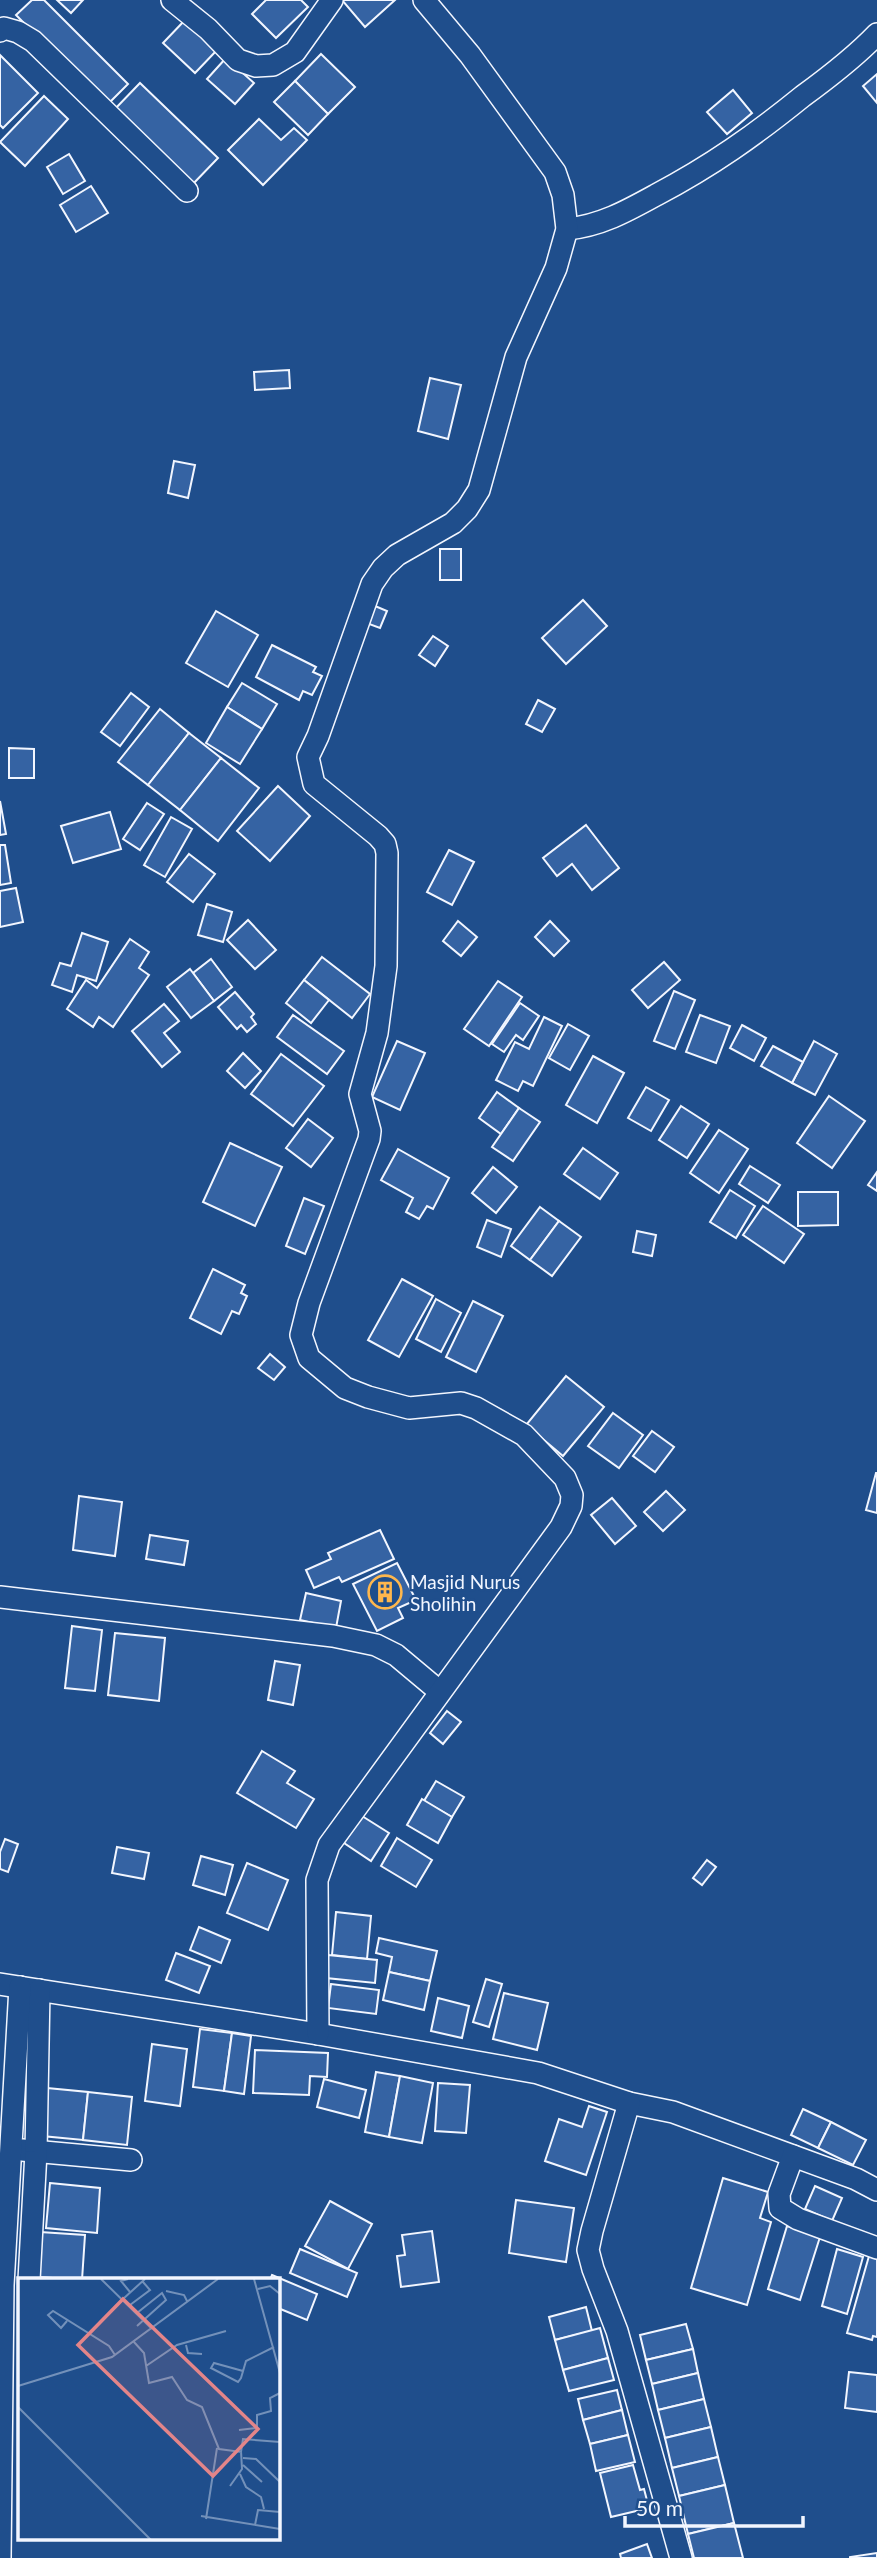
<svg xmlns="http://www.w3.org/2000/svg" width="877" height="2558" font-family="Lato,sans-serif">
<rect width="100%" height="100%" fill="#1f4e8c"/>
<g fill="#3563a3" stroke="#f2f6ff" stroke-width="2">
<polygon points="32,0 44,0 128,84 106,106 16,15"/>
<polygon points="57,0 83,0 71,13"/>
<polygon points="266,0 301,0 308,7 276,38 252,14"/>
<polygon points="342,0 395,0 365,27"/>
<polygon points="186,19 218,49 195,73 163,43"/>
<polygon points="321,54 355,87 328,114 295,81"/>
<polygon points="0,55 38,93 3,128 0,125"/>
<polygon points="226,58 254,83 235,104 207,79"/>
<polygon points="877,74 877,103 863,86"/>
<polygon points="295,81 328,114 308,135 274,102"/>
<polygon points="140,83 218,158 191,186 113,111"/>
<polygon points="733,90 752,113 727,134 707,112"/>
<polygon points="44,96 68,119 25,166 0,142"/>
<polygon points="259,119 281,140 294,128 307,140 263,185 228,150"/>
<polygon points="69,154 85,181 63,194 47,167"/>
<polygon points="91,186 108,213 76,232 60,205"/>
<polygon points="289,370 290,388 255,390 254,372"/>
<polygon points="430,378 461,385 448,439 418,431"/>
<polygon points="174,461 195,465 188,498 168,493"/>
<rect x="440" y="549" width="21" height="31"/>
<polygon points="583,600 607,626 566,664 542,638"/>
<polygon points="375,606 387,611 380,628 369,624"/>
<polygon points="216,611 258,635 228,687 186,663"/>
<polygon points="433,636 448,646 435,666 419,655"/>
<polygon points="272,645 316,667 313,672 322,676 312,695 303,691 299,700 256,677"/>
<polygon points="242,683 277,704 262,729 227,707"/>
<polygon points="131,693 149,707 120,746 101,732"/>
<polygon points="538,700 555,709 542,732 526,724"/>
<polygon points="227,707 262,729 240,764 206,743"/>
<polygon points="160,709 189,733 148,785 118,762"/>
<polygon points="189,733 221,758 180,810 148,785"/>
<polygon points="9,748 34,749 34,778 9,778"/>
<polygon points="221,758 259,788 218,841 180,810"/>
<polygon points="278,786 310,816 270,861 237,831"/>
<polygon points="0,801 6,834 0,835"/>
<polygon points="147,803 164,814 140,850 123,839"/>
<polygon points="110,812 121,849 73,863 61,826"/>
<polygon points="171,817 192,829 165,877 144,865"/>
<polygon points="586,825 619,868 592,890 572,864 557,876 543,858"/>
<polygon points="0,845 5,845 11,883 0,885"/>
<polygon points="449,850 474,862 452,905 427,892"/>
<polygon points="189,854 215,874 193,902 167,882"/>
<polygon points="16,888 23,922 0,927 0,891"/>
<polygon points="207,904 232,912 223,942 198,935"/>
<polygon points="248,920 276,950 255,969 227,940"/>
<polygon points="458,921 477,937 461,956 443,941"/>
<polygon points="550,921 569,941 554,956 535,937"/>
<polygon points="82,933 108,942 96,981 77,975 72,992 52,985 60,963 71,966"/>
<polygon points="130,939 149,952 139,968 149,975 113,1027 99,1017 93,1027 67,1009 86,980 97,988"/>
<polygon points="322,957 370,994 352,1018 304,980"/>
<polygon points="211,959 232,987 214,1001 193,973"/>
<polygon points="664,962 680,980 648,1008 632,990"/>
<polygon points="190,969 214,1001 191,1018 167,987"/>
<polygon points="304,980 329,1000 311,1023 286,1003"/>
<polygon points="498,981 522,997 489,1046 464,1029"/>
<polygon points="674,991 695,1000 675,1049 654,1041"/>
<polygon points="235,992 254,1014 251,1017 256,1024 247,1032 241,1025 237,1029 218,1007"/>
<polygon points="520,1003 539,1016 523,1040 516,1035 504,1052 492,1044"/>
<polygon points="164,1004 179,1021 164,1033 180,1052 162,1067 132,1031"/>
<polygon points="293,1015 344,1051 327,1074 277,1037"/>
<polygon points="700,1015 730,1026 716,1063 686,1052"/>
<polygon points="544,1017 562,1026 533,1086 523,1081 518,1091 496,1080 515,1042 529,1049"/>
<polygon points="568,1024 589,1036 570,1070 549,1058"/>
<polygon points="742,1025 766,1038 754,1061 730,1048"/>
<polygon points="397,1041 425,1053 400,1110 372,1097"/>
<polygon points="814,1041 837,1054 815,1095 792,1083"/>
<polygon points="773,1046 803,1062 792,1083 761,1066"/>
<polygon points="243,1053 261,1071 245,1088 227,1071"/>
<polygon points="281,1054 324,1086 293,1126 251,1094"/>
<polygon points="593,1056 624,1073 597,1123 566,1105"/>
<polygon points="646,1087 669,1100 651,1131 628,1118"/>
<polygon points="497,1092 519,1108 501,1134 479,1118"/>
<polygon points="829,1096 865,1121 832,1168 797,1143"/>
<polygon points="681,1106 709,1124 687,1158 659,1140"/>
<polygon points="519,1108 540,1122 513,1161 492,1147"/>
<polygon points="308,1119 333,1138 311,1167 286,1148"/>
<polygon points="719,1130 748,1149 719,1193 690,1173"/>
<polygon points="230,1143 282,1167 255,1226 203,1202"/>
<polygon points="583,1148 618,1173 600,1199 564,1174"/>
<polygon points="398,1149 449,1178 433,1209 427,1206 419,1219 406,1212 413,1198 381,1180"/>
<polygon points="750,1166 780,1185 768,1203 739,1184"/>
<polygon points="493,1167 517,1187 496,1213 472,1193"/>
<polygon points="877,1172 877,1191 868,1185"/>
<polygon points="730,1190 755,1206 736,1238 710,1222"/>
<polygon points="798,1192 838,1192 838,1225 798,1226"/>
<polygon points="304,1198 324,1206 305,1254 286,1246"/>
<polygon points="763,1206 804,1234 784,1263 743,1235"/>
<polygon points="540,1207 559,1221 530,1260 511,1246"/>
<polygon points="487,1220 511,1229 501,1257 477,1247"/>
<polygon points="559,1221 581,1237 552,1276 530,1260"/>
<polygon points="637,1231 656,1235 652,1256 633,1252"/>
<polygon points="213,1269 245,1285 241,1293 247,1296 239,1314 232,1311 221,1334 190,1318"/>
<polygon points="402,1279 433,1296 399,1357 368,1340"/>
<polygon points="436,1299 461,1313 441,1352 416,1339"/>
<polygon points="473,1301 503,1316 476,1372 446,1357"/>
<polygon points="270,1354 285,1367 274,1380 258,1368"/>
<polygon points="566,1376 604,1407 563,1456 526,1425"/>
<polygon points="613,1413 643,1435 619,1468 588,1446"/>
<polygon points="652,1431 674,1447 655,1472 633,1456"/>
<polygon points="876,1473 877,1473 877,1513 866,1510"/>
<polygon points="666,1491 685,1510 663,1531 644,1512"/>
<polygon points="79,1496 122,1502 115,1556 73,1550"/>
<polygon points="612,1498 636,1526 615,1544 591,1515"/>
<polygon points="380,1530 394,1559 342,1582 339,1577 314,1588 306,1570 331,1559 328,1553"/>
<polygon points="150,1535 188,1541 184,1565 146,1559"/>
<polygon points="397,1563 416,1600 398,1608 403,1618 377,1631 353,1584"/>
<polygon points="306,1593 341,1601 336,1628 300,1620"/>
<polygon points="72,1626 102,1630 95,1691 65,1688"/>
<polygon points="115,1633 165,1638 159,1701 108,1695"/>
<polygon points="275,1661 300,1665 293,1705 268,1700"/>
<polygon points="447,1711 461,1722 443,1744 430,1733"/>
<polygon points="262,1751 295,1771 287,1783 314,1799 296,1828 237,1793"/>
<polygon points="436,1781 464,1797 452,1817 424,1801"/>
<polygon points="422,1799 452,1817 438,1843 407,1825"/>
<polygon points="362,1816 389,1833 371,1861 344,1843"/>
<polygon points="397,1838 432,1860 416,1887 381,1866"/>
<polygon points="5,1839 18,1844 8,1872 0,1869 0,1852"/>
<polygon points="117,1847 149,1853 144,1879 112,1873"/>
<polygon points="201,1856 233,1865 225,1895 193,1885"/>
<polygon points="707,1860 716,1867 702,1885 693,1878"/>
<polygon points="247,1863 288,1880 268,1930 227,1913"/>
<polygon points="336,1912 371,1916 367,1959 332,1955"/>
<polygon points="199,1927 230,1940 221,1963 190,1950"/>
<polygon points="379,1938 437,1951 430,1981 389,1972 392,1957 376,1953"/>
<polygon points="176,1953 210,1966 199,1993 166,1980"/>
<polygon points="328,1955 377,1960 375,1983 326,1978"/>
<polygon points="389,1972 430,1981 424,2010 383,2000"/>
<polygon points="486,1979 502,1984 489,2027 473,2022"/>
<polygon points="331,1984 379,1990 376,2014 328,2008"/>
<polygon points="504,1993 548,2003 537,2050 493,2039"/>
<polygon points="438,1998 469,2006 462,2038 431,2031"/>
<polygon points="200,2029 232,2033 224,2091 193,2087"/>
<polygon points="232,2033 251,2036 244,2094 224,2091"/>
<polygon points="152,2044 187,2049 180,2106 145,2101"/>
<polygon points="255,2050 328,2053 327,2077 310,2076 309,2095 253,2093"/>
<polygon points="376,2072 400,2076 389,2137 365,2132"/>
<polygon points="400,2076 433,2083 422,2143 389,2137"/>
<polygon points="324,2079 366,2090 359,2118 317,2107"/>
<polygon points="438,2083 470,2085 466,2133 435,2131"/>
<polygon points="47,2088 88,2092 83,2140 42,2136"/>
<polygon points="88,2092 132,2097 127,2145 83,2140"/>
<polygon points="589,2106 607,2112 586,2175 545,2161 559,2119 582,2127"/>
<polygon points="803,2109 831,2122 818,2148 791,2135"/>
<polygon points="831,2122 866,2140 853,2165 818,2148"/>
<polygon points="723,2178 768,2192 760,2218 771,2222 747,2305 691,2288"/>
<polygon points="50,2183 100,2188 97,2233 46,2228"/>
<polygon points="815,2186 842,2198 832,2221 805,2209"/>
<polygon points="516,2200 574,2208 566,2262 509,2253"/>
<polygon points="330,2201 372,2224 348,2269 305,2246"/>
<polygon points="787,2226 820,2237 800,2300 768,2289"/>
<polygon points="432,2231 439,2282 401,2287 397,2256 405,2255 402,2235"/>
<polygon points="40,2232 85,2235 82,2280 38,2277"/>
<polygon points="300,2249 357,2273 347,2297 290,2273"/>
<polygon points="837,2249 863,2257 847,2314 822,2306"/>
<polygon points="869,2256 877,2259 877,2337 873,2336 872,2340 847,2333"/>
<polygon points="272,2275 317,2294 307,2320 278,2308 278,2280 270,2280"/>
<polygon points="586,2307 592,2331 555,2340 549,2317"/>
<polygon points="686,2324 693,2349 646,2360 640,2335"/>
<polygon points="600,2328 608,2358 563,2370 555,2340"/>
<polygon points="693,2349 698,2373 652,2384 646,2360"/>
<polygon points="608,2358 614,2380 569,2391 563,2370"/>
<polygon points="849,2372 877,2375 877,2412 845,2408"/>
<polygon points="698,2373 704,2399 658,2410 652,2384"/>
<polygon points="617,2390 622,2410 583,2420 578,2399"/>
<polygon points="704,2399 711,2427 665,2438 658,2410"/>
<polygon points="622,2410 628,2435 590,2444 583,2420"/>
<polygon points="711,2427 718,2457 672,2468 665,2438"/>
<polygon points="628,2435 635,2462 596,2471 590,2444"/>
<polygon points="718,2457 725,2485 679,2496 672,2468"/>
<polygon points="633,2465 640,2490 644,2489 649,2508 611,2517 600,2473"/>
<polygon points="725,2485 734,2523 688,2534 679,2496"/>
<polygon points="734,2523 743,2558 694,2558 688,2534"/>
<polygon points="647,2544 652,2558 621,2558 620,2554"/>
<polygon points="877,2553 877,2558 850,2558 850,2557"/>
</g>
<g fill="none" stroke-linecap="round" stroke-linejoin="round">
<defs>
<g id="street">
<polyline points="172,0 208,29 238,60 256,66 273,65 295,52 332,0"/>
<polyline points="0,31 4,28 18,32 33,41 187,191"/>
<path d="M567 229C600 226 627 211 656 195 711 166 755 135 803 96 829 77 855 57 877 34"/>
<polyline points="0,1597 333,1636 376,1645 396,1655 439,1691"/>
<polyline points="0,1984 318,2034 538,2073 629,2103 673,2112 856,2179 877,2190"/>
<polyline points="318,2034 317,1880 329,1845 561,1527 571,1506 572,1495 565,1478 524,1435 476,1408 461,1403 409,1408 368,1397 345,1388 309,1358 301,1335 309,1303 369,1139 370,1131 360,1094 377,1033 386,966 387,853 385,844 378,836 314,784 308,757 318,736 372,584 383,568 397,555 453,523 467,509 479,490 516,357 556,268 567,229 563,195 555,172 470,55 424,0"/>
<polyline points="629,2103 592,2231 588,2250 593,2269 617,2331 681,2558"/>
<polyline points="22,2150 131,2160"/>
<polyline points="793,2156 779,2194 780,2208 798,2219 877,2248"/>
<polyline points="29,2280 36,2152 39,1990"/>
<polyline points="0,2558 3,2285 20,1987"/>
</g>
</defs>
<use href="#street" stroke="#f2f6ff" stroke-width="24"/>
<use href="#street" stroke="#1f4e8c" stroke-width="21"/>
</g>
<defs>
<symbol id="building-ring" viewBox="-11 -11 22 22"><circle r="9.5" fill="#1f4e8c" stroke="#ffb74d" stroke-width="1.5"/><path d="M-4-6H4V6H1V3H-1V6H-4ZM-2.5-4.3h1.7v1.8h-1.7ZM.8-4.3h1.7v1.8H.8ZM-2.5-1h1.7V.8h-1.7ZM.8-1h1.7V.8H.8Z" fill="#ffb74d"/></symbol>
</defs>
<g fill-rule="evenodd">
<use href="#building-ring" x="366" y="1573" width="38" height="38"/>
</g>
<g text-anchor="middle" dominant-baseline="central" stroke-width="5" stroke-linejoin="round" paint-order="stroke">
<g font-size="19" fill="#f2f6ff" stroke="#1f4e8c" text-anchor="start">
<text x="410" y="1581">Masjid Nurus<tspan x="410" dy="22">Sholihin</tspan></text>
</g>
</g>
<g transform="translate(18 2278)">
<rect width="262" height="262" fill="#1f4e8c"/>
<path fill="none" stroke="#7391ba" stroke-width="2" d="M83 1 134 51M110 1 103 3 112 14M236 1 262 95M240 11 252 8 262 16M148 13 166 17 169 23M105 21 127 1M112 27 132 12 125 4M119 35 144 15 148 22 119 48M49 43 43 50 30 37 35 33 91 68 97 77M116 64 126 75 131 105 154 99 169 122 184 129 201 171 223 174 225 161 262 164M168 67 170 75 184 76M128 88 159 67 208 53M225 93 196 85 193 90 220 104 223 100 228 83 256 69M0 108 94 79 200 1M0 129 133 262M221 152 239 150V137L253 133 252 120 262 115M225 180 238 181 262 204M225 187 244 204M222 196 228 209 243 219 246 231M212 208 224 191 223 173M183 238 262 251M188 241 199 170M237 247 240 232 262 234"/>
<path fill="#e38589" fill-opacity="0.15" stroke="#e38589" stroke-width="3.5" d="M105 21 240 151 195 198 60 67Z"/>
<rect width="262" height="262" fill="none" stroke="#f2f6ff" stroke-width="3.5"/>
</g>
<path d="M625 2516v10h178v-10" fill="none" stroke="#f2f6ff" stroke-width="3.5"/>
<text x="636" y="2516" font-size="21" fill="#f2f6ff" stroke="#1f4e8c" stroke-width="5" paint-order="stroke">50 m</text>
</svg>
